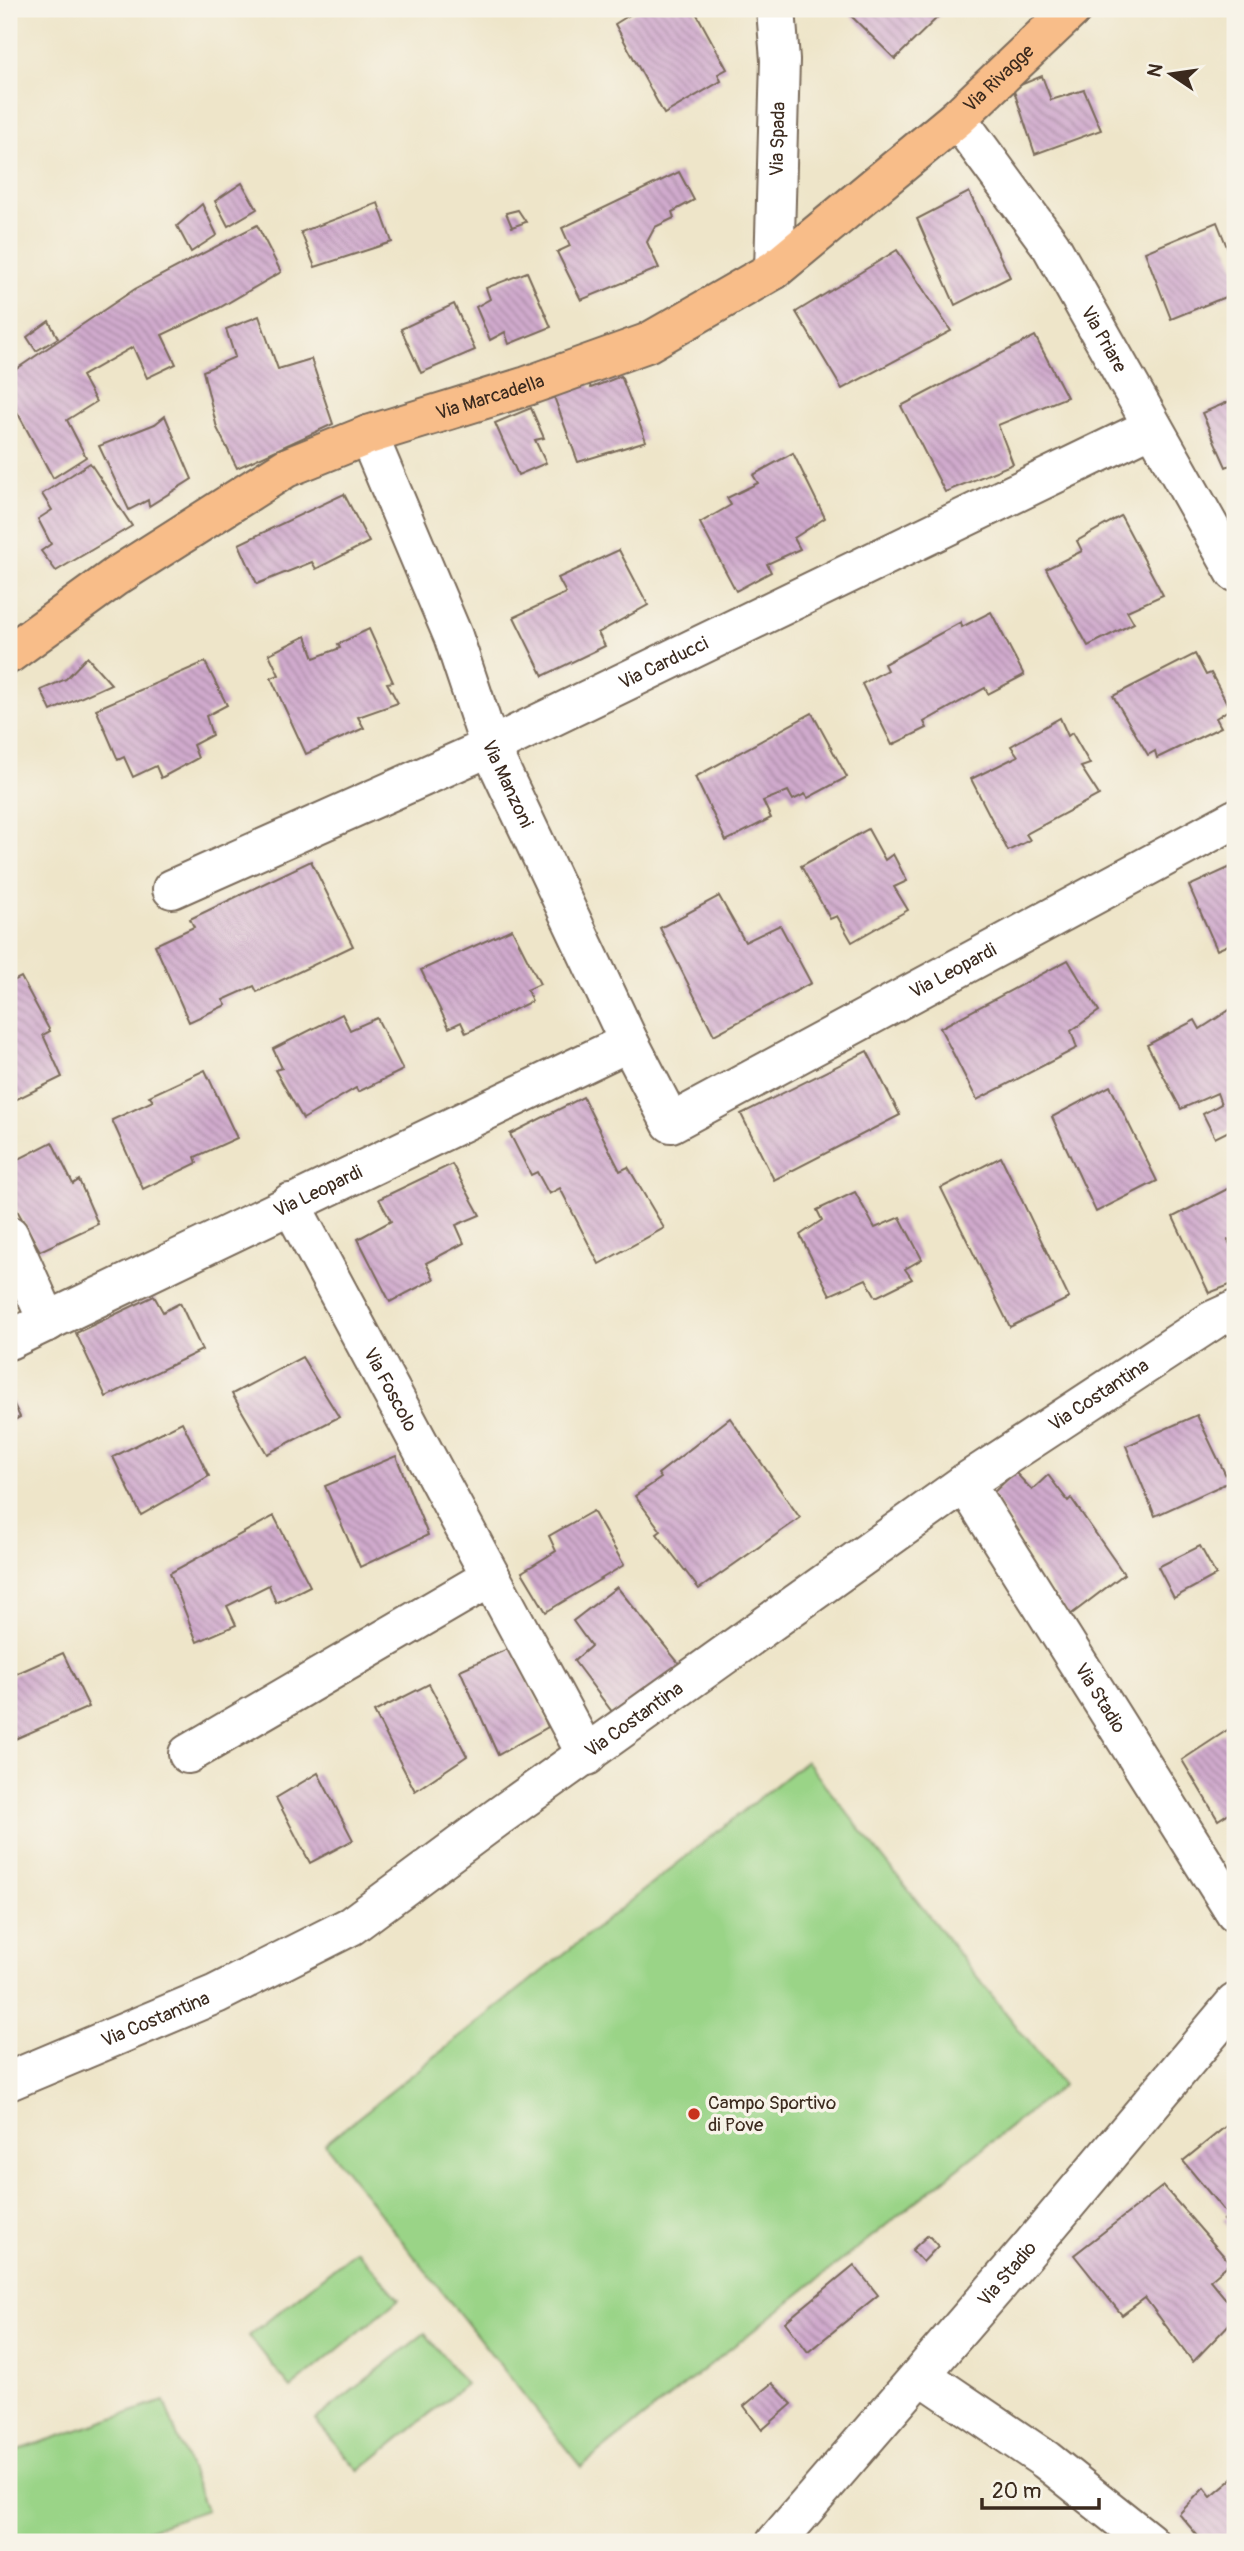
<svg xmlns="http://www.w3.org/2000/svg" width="1244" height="2551" font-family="Pangolin,sans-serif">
<defs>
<pattern id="building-back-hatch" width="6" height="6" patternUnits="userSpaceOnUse" patternTransform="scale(1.75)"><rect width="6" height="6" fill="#d0aacd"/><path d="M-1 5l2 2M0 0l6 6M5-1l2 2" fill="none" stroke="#aa8ba6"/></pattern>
</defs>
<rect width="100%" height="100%" fill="#f7f3e8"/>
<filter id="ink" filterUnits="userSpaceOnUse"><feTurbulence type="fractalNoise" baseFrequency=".0143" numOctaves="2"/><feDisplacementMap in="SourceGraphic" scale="14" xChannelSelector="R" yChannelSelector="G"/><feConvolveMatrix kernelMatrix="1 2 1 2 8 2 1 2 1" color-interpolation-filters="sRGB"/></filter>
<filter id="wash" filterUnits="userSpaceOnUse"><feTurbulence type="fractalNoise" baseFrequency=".00686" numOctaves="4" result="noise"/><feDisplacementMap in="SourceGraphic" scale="28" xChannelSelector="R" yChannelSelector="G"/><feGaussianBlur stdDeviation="1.57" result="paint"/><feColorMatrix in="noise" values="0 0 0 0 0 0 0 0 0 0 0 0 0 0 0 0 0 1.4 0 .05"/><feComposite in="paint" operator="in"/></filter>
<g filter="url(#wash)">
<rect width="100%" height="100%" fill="#eee5c9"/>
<g fill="#9ad487" stroke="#6a7f52" stroke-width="2">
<polygon points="806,1761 1063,2085 581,2467 325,2144"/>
<polygon points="356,2250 399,2299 291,2388 249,2336"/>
<polygon points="425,2333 466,2384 359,2471 315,2420"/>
<polygon points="164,2401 206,2510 112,2542 9,2542 9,2453"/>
</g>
<g id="blocks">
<g fill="url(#building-back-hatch)">
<polygon points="636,9 694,9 727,69 718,74 721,81 664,114 615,24 636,11"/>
<polygon points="844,9 946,9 895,59"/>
<polygon points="1042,76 1051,100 1084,90 1101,130 1035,154 1013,88"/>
<polygon points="679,172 694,200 672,212 674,218 655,227 647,242 659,268 581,300 557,252 570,246 562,228"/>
<polygon points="242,183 257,209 228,226 215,201"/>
<polygon points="969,192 1010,277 955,305 917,219"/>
<polygon points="378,203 392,242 315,267 301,232"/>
<polygon points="202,204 217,235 191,252 177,226"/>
<polygon points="518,210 526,222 512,227 506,213"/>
<polygon points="1217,222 1235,267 1235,293 1171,319 1145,252"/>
<polygon points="257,225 281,272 219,308 162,335 176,364 147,378 133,347 82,376 96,402 67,420 86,457 53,478 9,397 9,374 135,289"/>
<polygon points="897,250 951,331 842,389 796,312"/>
<polygon points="527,272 551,327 509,344 505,332 490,340 476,307 490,299 486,288"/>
<polygon points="454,304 475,350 421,373 401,329"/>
<polygon points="259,316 278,369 311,359 333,424 237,468 217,428 203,371 235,357 226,329"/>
<polygon points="49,321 58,338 36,351 27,337"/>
<polygon points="1035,336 1067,397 998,425 1013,464 945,492 901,406"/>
<polygon points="621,376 646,441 578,462 553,394 588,380 591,388"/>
<polygon points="1235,399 1235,463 1226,467 1202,413"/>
<polygon points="531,408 544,438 535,440 546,463 518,475 495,423"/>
<polygon points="165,416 192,479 149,506 148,500 129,510 99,446 155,424"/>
<polygon points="793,453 825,518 794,538 800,549 767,564 771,572 736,591 700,523 731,505 727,498 758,483 753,475"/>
<polygon points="90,463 132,526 56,571 41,551 51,544 38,519 52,510 42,494"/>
<polygon points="344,494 369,542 316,569 312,562 257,584 239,544"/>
<polygon points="1121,516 1163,595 1127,611 1134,623 1088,646 1046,569 1082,551 1077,541"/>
<polygon points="619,550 648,605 598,633 605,646 543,676 514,617 566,593 558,578"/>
<polygon points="991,612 1024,675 988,694 985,688 924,722 927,728 892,745 862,684 887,670 884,664 961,622 962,627"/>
<polygon points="369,629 393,682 387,683 398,703 358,717 364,728 306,754 271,678 279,675 269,654 306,636 314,658 340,648 338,644"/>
<polygon points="1195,654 1206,675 1211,673 1230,709 1216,718 1221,727 1157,758 1155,751 1148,755 1113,696"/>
<polygon points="87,657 111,684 51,711 41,690 66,679"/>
<polygon points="205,662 227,705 206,716 212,735 193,745 198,758 161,778 156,766 133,777 124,757 118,760 96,709"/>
<polygon points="812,713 847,777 808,798 805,794 793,800 788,791 763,801 771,818 726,841 695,777"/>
<polygon points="1060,718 1068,736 1072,733 1090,764 1081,767 1099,795 1026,834 1030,840 1008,851 971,779 1018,756 1011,746"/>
<polygon points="868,829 885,860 893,854 907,881 894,887 908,910 852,942 837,916 830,919 801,866"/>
<polygon points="311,861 353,946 257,992 254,986 223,1000 226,1005 189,1022 155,945 194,927 190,919"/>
<polygon points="1235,865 1235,942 1217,950 1189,886"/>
<polygon points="719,896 745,942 780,925 811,983 714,1035 660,928"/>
<polygon points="512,929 540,984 527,990 532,1001 466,1033 461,1022 449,1028 421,970"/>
<polygon points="1068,960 1099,1011 1071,1031 1077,1048 977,1100 940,1028"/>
<polygon points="21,977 50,1031 43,1035 62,1077 9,1103 9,983"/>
<polygon points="1231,1009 1235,1018 1235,1128 1215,1138 1203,1114 1221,1104 1217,1093 1181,1109 1147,1045 1195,1020 1200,1029"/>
<polygon points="342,1014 350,1030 377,1018 403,1070 358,1092 356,1088 303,1119 275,1070 282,1068 273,1049"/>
<polygon points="867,1051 900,1115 774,1180 741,1114"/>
<polygon points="205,1070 237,1138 195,1157 197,1163 143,1189 112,1120 153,1101 149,1096"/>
<polygon points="1110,1086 1157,1181 1096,1212 1052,1117"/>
<polygon points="583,1097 620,1171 628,1167 664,1228 599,1264 560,1188 549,1194 537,1172 531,1175 510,1134"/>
<polygon points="52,1142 73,1184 79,1180 98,1224 40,1251 9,1196 9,1164"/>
<polygon points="1001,1157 1069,1298 1010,1327 941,1188"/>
<polygon points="452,1164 480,1215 456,1225 464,1243 426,1263 434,1279 390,1302 358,1239 391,1221 379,1199"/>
<polygon points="1235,1185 1235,1236 1228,1240 1235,1256 1235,1283 1209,1293 1173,1217"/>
<polygon points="855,1192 875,1228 900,1217 922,1259 905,1269 912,1279 876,1297 866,1279 830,1295 800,1235 822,1220 817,1210"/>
<polygon points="154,1296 163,1312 180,1303 202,1350 106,1397 76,1333"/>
<polygon points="302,1357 339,1417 267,1454 232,1394"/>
<polygon points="9,1394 20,1417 9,1423"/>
<polygon points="1197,1415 1229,1482 1155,1516 1126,1446"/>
<polygon points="730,1418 800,1518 699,1589 657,1534 661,1531 635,1496 661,1478 658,1474"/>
<polygon points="182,1422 209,1476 141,1515 113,1457"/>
<polygon points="396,1456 428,1535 360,1567 325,1486"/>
<polygon points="1015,1472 1032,1490 1048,1475 1068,1501 1071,1498 1124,1574 1069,1616 992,1494"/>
<polygon points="593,1511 624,1565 546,1612 522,1572 556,1551 549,1536"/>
<polygon points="274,1516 310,1586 276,1603 269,1585 227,1606 236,1625 197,1642 170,1573"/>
<polygon points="1200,1546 1216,1575 1174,1598 1158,1567"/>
<polygon points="617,1587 682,1667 616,1717 574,1661 591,1646 573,1621"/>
<polygon points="512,1647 548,1727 498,1755 460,1670"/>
<polygon points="63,1653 89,1707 13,1740 9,1731 9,1677"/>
<polygon points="429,1684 467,1756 415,1791 374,1712"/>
<polygon points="1235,1725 1235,1809 1218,1820 1182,1760"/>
<polygon points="318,1773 353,1840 310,1863 276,1798"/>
<polygon points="1230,2123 1235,2129 1235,2235 1223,2220 1229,2217 1183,2161"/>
<polygon points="1163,2186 1230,2263 1210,2280 1235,2310 1235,2318 1193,2362 1145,2298 1122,2315 1074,2255"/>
<polygon points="928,2235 938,2246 923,2262 912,2250"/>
<polygon points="854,2265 878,2295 808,2352 785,2322"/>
<polygon points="772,2383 792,2404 762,2430 744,2406"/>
<polygon points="1235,2477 1235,2542 1203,2542 1179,2514 1204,2488 1211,2497"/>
</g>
</g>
</g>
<g filter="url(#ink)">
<use href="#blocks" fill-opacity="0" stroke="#7a6b5a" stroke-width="2"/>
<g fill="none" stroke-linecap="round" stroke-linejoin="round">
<defs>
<g id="minor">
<path id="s1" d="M957 118 1051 246 1235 572"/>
<path id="s2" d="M774 270 780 60 776 9"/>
<path id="s3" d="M368 435 453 636 490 747 629 1042 671 1123 1235 819"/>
<path id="s4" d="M172 889 490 747 1152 427"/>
<path id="s5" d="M290 1203 587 1756"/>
<polyline points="9,1235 48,1322"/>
<path id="s6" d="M9 1340 629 1042"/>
<path id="s7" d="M965 1483 1235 1913"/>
<polyline points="188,1754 491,1577"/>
<path id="s8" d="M9 2081 216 1994 351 1926 498 1817 965 1483 1213 1320 1235 1310"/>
<polyline points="921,2375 1046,2460 1149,2542"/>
<path id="s9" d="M776 2542 1028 2250 1235 2003"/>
</g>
<g id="major">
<path id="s10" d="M9 654 115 577 286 468 368 435 527 386 647 343 774 270 957 118 1072 9"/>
</g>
</defs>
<use href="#minor" stroke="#7a6b5a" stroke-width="42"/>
<use href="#major" stroke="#7a6b5a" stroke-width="42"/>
<use href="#minor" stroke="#fff" stroke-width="38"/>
<use href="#major" stroke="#f8bd89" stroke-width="38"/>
</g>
</g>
<circle fill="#c8321e" stroke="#f7f3e8" stroke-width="2.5" cx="694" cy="2114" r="7"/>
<g text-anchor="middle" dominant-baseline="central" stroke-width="7" stroke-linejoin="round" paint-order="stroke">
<g font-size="19" fill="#3b2a1e" stroke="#f7f3e8">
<text stroke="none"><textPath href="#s10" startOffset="1158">Via Rivagge</textPath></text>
<text stroke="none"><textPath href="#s2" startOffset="131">Via Spada</textPath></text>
<text stroke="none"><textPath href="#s1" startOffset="266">Via Priare</textPath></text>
<text stroke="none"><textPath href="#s10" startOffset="550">Via Marcadella</textPath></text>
<text stroke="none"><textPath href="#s4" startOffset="541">Via Carducci</textPath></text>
<text stroke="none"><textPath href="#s3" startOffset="376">Via Manzoni</textPath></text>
<text stroke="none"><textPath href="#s3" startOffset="1073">Via Leopardi</textPath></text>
<text stroke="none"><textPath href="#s6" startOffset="343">Via Leopardi</textPath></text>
<text stroke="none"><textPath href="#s5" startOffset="212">Via Foscolo</textPath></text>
<text stroke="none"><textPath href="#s8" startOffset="1293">Via Costantina</textPath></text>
<text stroke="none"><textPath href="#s7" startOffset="254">Via Stadio</textPath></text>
<text stroke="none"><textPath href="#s8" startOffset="726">Via Costantina</textPath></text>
<text stroke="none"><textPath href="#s8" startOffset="159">Via Costantina</textPath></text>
<text stroke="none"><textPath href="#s9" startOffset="354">Via Stadio</textPath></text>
</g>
<g font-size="19" fill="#3b2a1e" stroke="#f7f3e8" text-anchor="start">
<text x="708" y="2103">Campo Sportivo<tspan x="708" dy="22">di Pove</tspan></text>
</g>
</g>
<rect width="1244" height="2551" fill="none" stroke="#f7f3e8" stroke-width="35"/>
<g transform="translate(1171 74) rotate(283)" stroke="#f7f3e8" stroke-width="5" paint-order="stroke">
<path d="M0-5L12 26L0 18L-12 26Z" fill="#3b2a1e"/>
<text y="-10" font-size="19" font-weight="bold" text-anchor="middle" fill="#3b2a1e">N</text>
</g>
<path d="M982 2498v10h117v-10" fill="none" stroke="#3b2a1e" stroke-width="3.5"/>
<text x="992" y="2498" font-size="21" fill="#3b2a1e" stroke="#f7f3e8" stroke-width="5" paint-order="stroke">20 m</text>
</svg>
